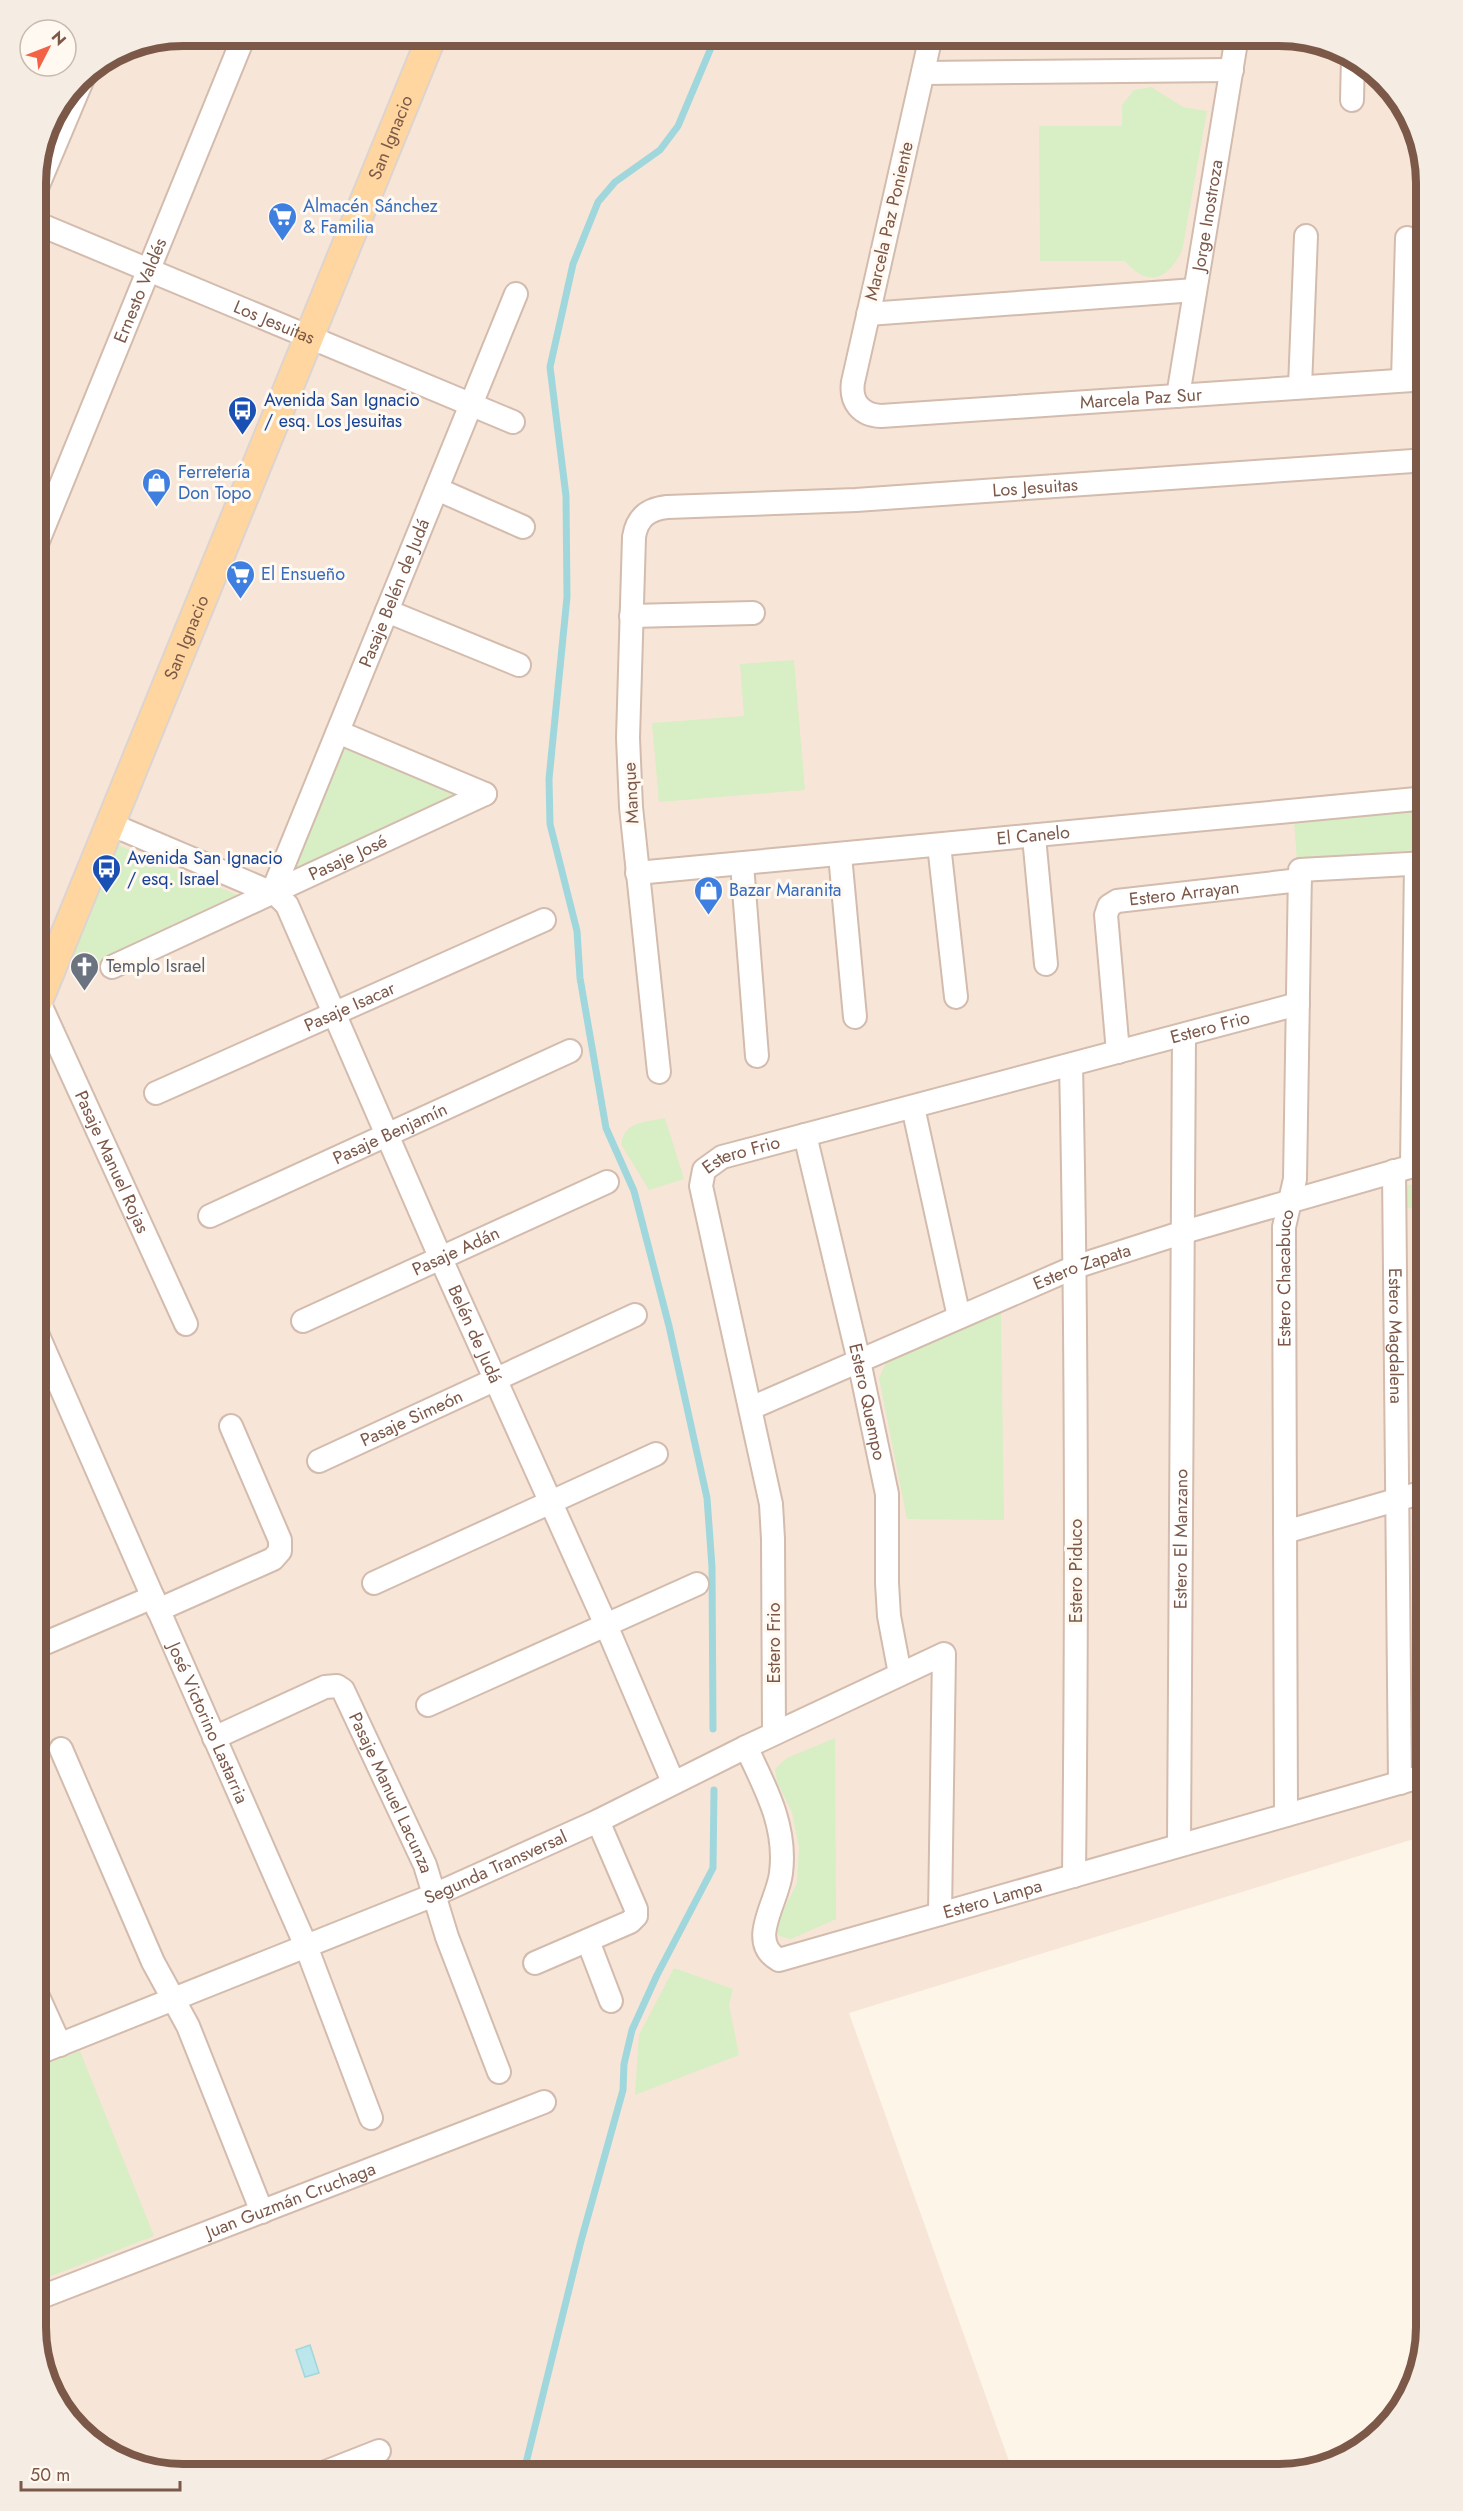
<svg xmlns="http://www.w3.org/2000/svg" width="1463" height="2511" font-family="Jost,sans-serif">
<rect width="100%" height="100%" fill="#fef5e9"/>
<polygon fill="#f7e6d7" points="184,36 1289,36 1362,61 1412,119 1427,184 1427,1835 849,2013 1014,2475 174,2475 101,2450 51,2392 36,2327 36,174 47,127 79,79 127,47"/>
<g fill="#d8eec5">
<path d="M1151 87 1183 107 1207 111 1182 251C1167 280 1148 288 1125 261H1040L1039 126H1122V105L1134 90Z"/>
<polygon points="794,660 805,790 659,802 652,723 744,716 740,664"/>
<polygon points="338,744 464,799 281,877"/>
<polygon points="1427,811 1427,849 1297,860 1294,822"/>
<polygon points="116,844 242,897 110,970 71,954"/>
<path d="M665 1118 684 1179 649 1190 621 1144C626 1120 644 1123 665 1118Z"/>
<polygon points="1427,1180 1427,1208 1407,1208 1403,1187"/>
<polygon points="1001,1312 1004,1520 907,1519 879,1378 886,1363"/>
<polygon points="835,1738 836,1919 791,1939 779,1936 776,1925 797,1883 799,1847 792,1812 777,1782 775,1769 787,1758"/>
<polygon points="674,1968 733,1989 729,2005 739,2055 635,2095 639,2035"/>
<polygon points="80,2051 154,2236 36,2282 36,2068"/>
</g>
<polygon fill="#bbe6eb" stroke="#a0d7dd" stroke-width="1.5" points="310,2345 319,2373 305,2377 296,2350"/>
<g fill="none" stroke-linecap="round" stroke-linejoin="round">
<g stroke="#a0d7dd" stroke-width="7">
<polyline points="713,1729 712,1567 707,1498 669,1326 634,1191 606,1128 580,978 577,931 550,824 549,779 567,597 566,496 550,367 573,264 598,202 615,182 660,150 678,126 716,36"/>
<polyline points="523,2475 581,2241 623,2090 624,2064 632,2030 657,1975 713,1868 714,1790"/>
</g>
<defs>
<g id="minor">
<path id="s1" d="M931 36 853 382C850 402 861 415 881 416L1427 379"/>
<polyline points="923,73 1232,70"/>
<polyline points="1352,100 1353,58"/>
<polyline points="36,190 84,76"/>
<path id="s2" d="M36 223 513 422"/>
<polyline points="868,314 1195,290"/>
<polyline points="1403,380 1407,238"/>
<polyline points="1300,387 1306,236"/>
<path id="s3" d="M1178 396 1237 36"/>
<polyline points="437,489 523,527"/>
<path id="s4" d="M36 546 244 36"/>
<polyline points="387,611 519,665"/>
<polyline points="631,616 753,613"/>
<polyline points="338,732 485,794"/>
<path id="s5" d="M110 824 277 895 287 905 441 1259 606 1625 673 1782"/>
<polyline points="1034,837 1046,964"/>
<polyline points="939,845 956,997"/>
<polyline points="840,855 855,1017"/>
<polyline points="742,864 757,1056"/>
<path id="s6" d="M637 873 1427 798"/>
<path id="s7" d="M272 893 516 294"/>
<path id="s8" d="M112 967 485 794"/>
<path id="s9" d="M38 1000 186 1324"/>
<path id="s10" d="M1118 1052 1106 915 1109 906 1117 901 1300 880"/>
<path d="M1071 1065C1077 1335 1077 1605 1074 1876"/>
<path id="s11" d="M659 1072 631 807 628 738 634 537C637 518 648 509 667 507L856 500 1427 460"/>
<path id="s12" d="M156 1093 544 920"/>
<polyline points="913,1107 959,1317"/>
<path id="s13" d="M805 1135 859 1361 887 1494V1583L889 1616 900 1674"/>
<polyline points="1412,1166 1416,863"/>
<path id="s14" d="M1394 1171 1400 1783"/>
<path id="s15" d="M210 1216 570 1051"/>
<path id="s16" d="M303 1321 607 1182"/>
<path id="s17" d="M36 1331 306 1946 371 2118"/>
<path id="s18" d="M751 1408 1075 1267 1184 1232 1427 1162"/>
<path id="s19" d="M319 1461 635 1315"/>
<polyline points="1285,1532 1427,1491"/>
<polyline points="374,1583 656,1454"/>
<polyline points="158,1610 273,1559 280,1551 280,1540 231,1426"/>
<polyline points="36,1647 153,1597"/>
<polyline points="428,1705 697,1584"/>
<path id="s20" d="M774 1733 773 1539 771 1504 701 1186 704 1170 722 1157 1298 1004"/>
<path id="s21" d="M214 1738 325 1687 337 1686 343 1690 425 1865 447 1937 499 2072"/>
<path id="s22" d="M746 1747C765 1787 787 1826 781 1873 778 1902 746 1942 779 1960L1427 1775"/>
<polyline points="61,1749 153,1962 188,2026 262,2212"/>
<path id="s23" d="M1286 1815 1284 1227 1295 1179 1300 870 1427 863"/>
<path id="s24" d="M1179 1845 1184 1035"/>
<polyline points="588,1941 611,2001"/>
<polyline points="535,1963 630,1922 636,1916 636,1909 598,1821"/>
<polyline points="36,1992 60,2045"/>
<path id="s25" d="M36 2054 434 1895 598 1821 746 1747 944 1654 940 1914"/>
<path id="s26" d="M36 2299 544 2102"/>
<polyline points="318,2475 379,2451"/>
</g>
<g id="major">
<path id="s27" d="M36 1006 432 36"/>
</g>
</defs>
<use href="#minor" stroke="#d3bbad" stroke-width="26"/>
<use href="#major" stroke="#ddd4d0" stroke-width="32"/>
<use href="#minor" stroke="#fff" stroke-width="22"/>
<use href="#major" stroke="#ffd69f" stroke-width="28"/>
</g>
<defs>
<symbol id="supermarket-pin" viewBox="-11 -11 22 30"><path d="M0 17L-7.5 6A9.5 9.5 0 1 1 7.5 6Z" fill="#3f7fe0" stroke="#fff9f1"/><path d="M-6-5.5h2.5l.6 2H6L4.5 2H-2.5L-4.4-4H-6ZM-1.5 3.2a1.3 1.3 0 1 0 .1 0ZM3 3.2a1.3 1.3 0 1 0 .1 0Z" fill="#fff"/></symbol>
<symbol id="bus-pin" viewBox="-11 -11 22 30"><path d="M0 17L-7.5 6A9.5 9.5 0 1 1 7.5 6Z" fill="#1a4fb4" stroke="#fff9f1"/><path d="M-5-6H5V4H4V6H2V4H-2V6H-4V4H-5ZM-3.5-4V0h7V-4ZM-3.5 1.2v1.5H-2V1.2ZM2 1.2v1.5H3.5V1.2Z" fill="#fff"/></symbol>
<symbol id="shop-pin" viewBox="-11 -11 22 30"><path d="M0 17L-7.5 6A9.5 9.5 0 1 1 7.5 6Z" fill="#3f7fe0" stroke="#fff9f1"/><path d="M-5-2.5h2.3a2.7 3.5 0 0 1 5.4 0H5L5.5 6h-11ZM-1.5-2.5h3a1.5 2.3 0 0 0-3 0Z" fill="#fff"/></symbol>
<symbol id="church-pin" viewBox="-11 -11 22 30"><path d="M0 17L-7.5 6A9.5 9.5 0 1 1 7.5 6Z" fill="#6b7280" stroke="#fff9f1"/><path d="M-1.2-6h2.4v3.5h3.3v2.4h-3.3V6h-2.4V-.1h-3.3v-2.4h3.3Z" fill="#fff"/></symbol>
</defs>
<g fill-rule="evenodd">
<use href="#supermarket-pin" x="266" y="200" width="33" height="45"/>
<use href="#bus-pin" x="226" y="394" width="33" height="45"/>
<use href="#shop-pin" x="140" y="466" width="33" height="45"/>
<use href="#supermarket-pin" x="224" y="558" width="33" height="45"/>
<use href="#bus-pin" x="90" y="852" width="33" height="45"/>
<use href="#shop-pin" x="692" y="874" width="33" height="45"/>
<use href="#church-pin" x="68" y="950" width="33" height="45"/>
</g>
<g text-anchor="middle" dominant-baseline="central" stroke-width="6" stroke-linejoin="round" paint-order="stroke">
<g font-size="18" fill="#7c5849" stroke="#fff9f1">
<text stroke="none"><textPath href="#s27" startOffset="938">San Ignacio</textPath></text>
<text stroke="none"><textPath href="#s3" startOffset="183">Jorge Inostroza</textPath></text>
<text transform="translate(889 221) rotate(-77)">Marcela Paz Poniente</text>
<text stroke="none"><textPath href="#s4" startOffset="276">Ernesto Valdés</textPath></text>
<text stroke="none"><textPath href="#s2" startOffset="258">Los Jesuitas</textPath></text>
<text stroke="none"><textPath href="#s1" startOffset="666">Marcela Paz Sur</textPath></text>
<text stroke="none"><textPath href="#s11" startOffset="954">Los Jesuitas</textPath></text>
<text stroke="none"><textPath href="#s7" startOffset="324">Pasaje Belén de Judá</textPath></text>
<text stroke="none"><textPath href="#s27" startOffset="398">San Ignacio</textPath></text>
<text transform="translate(631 793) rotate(-93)">Manque</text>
<text stroke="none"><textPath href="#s6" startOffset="398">El Canelo</textPath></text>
<text stroke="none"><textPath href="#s8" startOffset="260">Pasaje José</textPath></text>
<text stroke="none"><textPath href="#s10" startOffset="224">Estero Arrayan</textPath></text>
<text stroke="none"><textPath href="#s12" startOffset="212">Pasaje Isacar</textPath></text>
<text stroke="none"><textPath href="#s20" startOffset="1098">Estero Frio</textPath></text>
<text stroke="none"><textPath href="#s15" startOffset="198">Pasaje Benjamín</textPath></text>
<text stroke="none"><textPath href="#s20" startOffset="612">Estero Frio</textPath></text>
<text stroke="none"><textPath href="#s9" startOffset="178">Pasaje Manuel Rojas</textPath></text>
<text stroke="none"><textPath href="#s16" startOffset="168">Pasaje Adán</textPath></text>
<text stroke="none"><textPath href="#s18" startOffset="360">Estero Zapata</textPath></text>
<text stroke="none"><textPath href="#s23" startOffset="537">Estero Chacabuco</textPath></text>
<text stroke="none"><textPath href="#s5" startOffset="664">Belén de Judá</textPath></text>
<text stroke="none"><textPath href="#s14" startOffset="165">Estero Magdalena</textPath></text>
<text stroke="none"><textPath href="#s13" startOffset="274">Estero Quempo</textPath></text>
<text stroke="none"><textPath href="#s19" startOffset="102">Pasaje Simeón</textPath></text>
<text stroke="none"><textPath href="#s24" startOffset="306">Estero El Manzano</textPath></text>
<text transform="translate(1076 1571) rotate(-90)">Estero Piduco</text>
<text transform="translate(774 1643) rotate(-90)">Estero Frio</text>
<text stroke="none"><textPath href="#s17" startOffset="428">José Victorino Lastarria</textPath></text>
<text stroke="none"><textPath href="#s21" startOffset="255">Pasaje Manuel Lacunza</textPath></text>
<text stroke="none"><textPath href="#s25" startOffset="496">Segunda Transversal</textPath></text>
<text stroke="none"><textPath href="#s22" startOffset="450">Estero Lampa</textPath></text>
<text stroke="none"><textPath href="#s26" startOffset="273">Juan Guzmán Cruchaga</textPath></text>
</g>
<g font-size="18" fill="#366cbe" stroke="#fff9f1" text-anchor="start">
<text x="303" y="206">Almacén Sánchez<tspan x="303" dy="21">&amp; Familia</tspan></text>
<text x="178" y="472">Ferretería<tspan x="178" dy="21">Don Topo</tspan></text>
<text x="261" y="574">El Ensueño</text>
<text x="729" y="890">Bazar Maranita</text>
</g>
<g font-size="18" fill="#164399" stroke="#fff9f1" text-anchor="start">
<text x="264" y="400">Avenida San Ignacio<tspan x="264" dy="21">/ esq. Los Jesuitas</tspan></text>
<text x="127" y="858">Avenida San Ignacio<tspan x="127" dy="21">/ esq. Israel</tspan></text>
</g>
<g font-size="18" fill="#5b616d" stroke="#fff9f1" text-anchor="start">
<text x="106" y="966">Templo Israel</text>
</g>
</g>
<path d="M0 0H1463V2511H0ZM183 46H1279A137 137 0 0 1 1416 183V2327A137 137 0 0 1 1279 2464H183A137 137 0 0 1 46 2327V183A137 137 0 0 1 183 46Z" fill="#f5ece4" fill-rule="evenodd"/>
<path fill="none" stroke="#7c5849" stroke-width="8" d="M183 46H1279A137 137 0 0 1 1416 183V2327A137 137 0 0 1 1279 2464H183A137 137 0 0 1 46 2327V183A137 137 0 0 1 183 46Z"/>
<g transform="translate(48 48) rotate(48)"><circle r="28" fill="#fff9f1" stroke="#cbb9ae" stroke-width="1.5"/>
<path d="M0-4.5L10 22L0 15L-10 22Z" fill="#f26244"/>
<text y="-9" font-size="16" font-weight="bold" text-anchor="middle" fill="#7c5849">N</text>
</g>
<path d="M21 2481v9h159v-9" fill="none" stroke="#7c5849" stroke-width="3"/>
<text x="30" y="2481" font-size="18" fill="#7c5849" stroke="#fff9f1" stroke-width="4.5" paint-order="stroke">50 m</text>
</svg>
